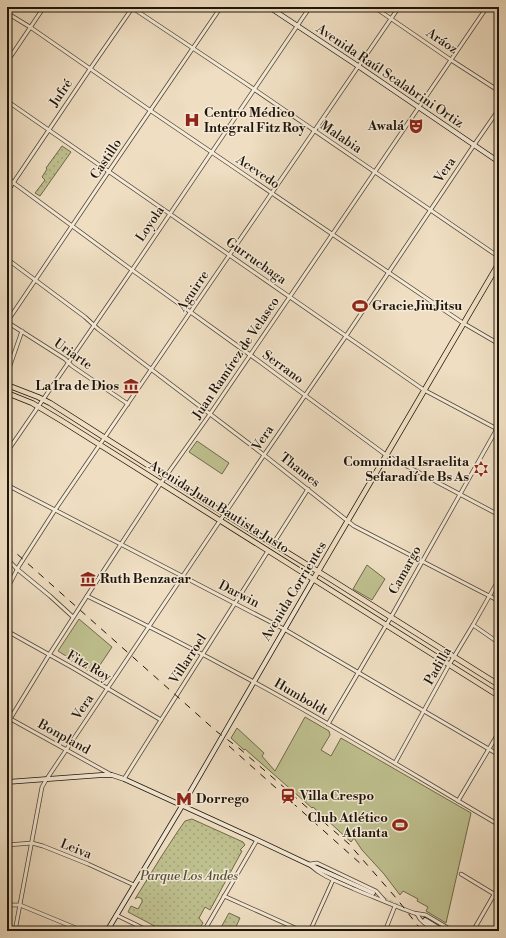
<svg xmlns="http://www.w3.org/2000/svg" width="506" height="938" font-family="'Libre Bodoni',serif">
<defs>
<pattern id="grass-dots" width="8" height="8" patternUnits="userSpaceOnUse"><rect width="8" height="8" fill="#bfc08f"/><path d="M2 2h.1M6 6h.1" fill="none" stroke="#a4a47a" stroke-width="1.8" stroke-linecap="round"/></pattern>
</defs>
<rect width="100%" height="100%" fill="#efdec2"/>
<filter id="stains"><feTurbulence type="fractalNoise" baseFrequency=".005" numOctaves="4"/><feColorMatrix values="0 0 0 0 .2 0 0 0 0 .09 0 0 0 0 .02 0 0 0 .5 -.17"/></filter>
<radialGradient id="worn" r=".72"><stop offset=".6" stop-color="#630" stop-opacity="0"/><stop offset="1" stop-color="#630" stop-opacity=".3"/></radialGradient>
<g fill="url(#grass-dots)" stroke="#6e6a4c">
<polygon points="62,146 71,152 40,196 35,193 45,180 42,177 47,169 46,168"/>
<polygon points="192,819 243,842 245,845 240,850 242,851 210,910 205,907 199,918 203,923 198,931 164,931 128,912 131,906 138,909 142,902 142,899 138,897 135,899 161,857 178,831 185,821"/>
<polygon points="229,913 240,918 234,931 219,931"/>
</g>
<g fill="#bfc08f" stroke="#6e6a4c">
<polygon points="197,441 229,463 222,474 189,452"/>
<polygon points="367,565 385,579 372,600 353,589"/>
<polygon points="79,619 112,647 98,668 105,672 102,679 65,657 66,656 58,651"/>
<polygon points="305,717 329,731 330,735 321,750 331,756 341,738 471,813 446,923 426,911 428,907 417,901 418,899 403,891 400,895 384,874 362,850 354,838 351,842 313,807 312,808 245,749 244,750 231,738 237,728 264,753 262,756 275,771"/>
</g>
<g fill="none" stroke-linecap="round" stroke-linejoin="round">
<polyline stroke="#d0c0a6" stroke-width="4" stroke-dasharray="4 2" stroke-linecap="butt" points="373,893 400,907"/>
<defs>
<g id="minor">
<polyline points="131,7 245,83 499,257"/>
<polyline points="374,7 451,60 499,91"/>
<polyline points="496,7 499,9"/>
<polyline points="7,13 30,27 151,111 463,323 499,344"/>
<polyline points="7,62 44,7"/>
<polyline points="7,101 424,390 499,430"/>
<polyline points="7,178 132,270 260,362 386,455 499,515"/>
<polyline points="7,192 90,69 133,7"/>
<polyline points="7,259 85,317 98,329 264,455 354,526 499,601"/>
<polyline points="7,322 109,171 221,7"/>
<polyline points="7,322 65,359 72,366 128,404"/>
<polyline points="7,374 22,331"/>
<polyline points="7,452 132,270 310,7"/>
<polyline points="7,485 284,629 499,755"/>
<polyline points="273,544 308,489"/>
<polyline points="7,559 17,569 50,596 73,617"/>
<polyline points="7,589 19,566 55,510 399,7"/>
<path d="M87 596C143 623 199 652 254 682 337 727 417 777 499 825"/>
<polyline points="473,625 499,643"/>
<polyline points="7,631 73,668 161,720"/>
<polyline points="7,717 110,774"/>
<polyline points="7,724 49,655 87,596 161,483 210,414 487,7"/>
<polyline points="328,724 391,617 499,425"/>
<polyline points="395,763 449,665 473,625 499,579"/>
<polyline points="124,779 161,720 268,551"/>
<polyline points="458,801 499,732"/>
<polyline points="7,845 32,843 43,846 88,864 134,885"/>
<polyline points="310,864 317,863 376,891 384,900"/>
<path d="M311 866C323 877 339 882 354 889 374 897 394 906 414 913 418 914 422 914 426 915L453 931"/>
<polyline points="461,874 499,897"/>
<polyline points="224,896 302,931"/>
<polyline points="7,905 20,905 83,931"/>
<path d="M417 914C421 923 429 926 438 931"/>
<polyline points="116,915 149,931"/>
<polyline points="15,931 42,787 46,780 264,455 346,336 474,145 499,109"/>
<polyline points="204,931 257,840"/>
<polyline points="310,931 333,880"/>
<polyline points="385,931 395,906"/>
<polyline points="473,931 499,886"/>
</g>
<g id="secondary">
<polyline points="269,7 358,66 499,162"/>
<polyline points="7,782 102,775 112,775 124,779 253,838 308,864 373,893"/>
<polyline points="425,920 443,931"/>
<polyline points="107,931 182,806 313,580"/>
</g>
<g id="primary">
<polyline points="7,385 38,397 50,403 231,518 327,577 499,685"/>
<polyline points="7,393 32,403 62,421 499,696"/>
<polyline points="313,580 499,263"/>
</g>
</defs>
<use href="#minor" stroke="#524637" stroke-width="4.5"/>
<use href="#secondary" stroke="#1e1409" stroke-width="5.5"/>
<use href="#primary" stroke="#1e1409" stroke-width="6"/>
<use href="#minor" stroke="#f5ead7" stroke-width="3"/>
<use href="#secondary" stroke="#f5ead7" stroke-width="4"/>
<use href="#primary" stroke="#efdec2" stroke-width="4.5"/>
<g stroke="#1e1409" stroke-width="1" stroke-dasharray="7 7" stroke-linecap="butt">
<polyline points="7,545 216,731 240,749 349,844 397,899 422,931"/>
<polyline points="229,746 362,865"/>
</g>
</g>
<defs>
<symbol id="hospital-bare" viewBox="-9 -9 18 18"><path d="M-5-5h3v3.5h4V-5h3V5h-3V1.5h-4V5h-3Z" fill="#8f2418" stroke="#f5ead7" stroke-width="2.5" paint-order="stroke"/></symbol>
<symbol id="theatre-bare" viewBox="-9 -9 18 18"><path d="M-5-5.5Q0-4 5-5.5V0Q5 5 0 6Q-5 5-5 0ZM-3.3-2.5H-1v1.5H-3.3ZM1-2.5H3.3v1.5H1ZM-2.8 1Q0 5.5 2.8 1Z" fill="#8f2418" stroke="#f5ead7" stroke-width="2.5" paint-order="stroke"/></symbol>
<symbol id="stadium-bare" viewBox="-9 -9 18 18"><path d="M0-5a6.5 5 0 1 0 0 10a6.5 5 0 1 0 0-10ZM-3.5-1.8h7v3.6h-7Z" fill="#8f2418" stroke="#f5ead7" stroke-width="2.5" paint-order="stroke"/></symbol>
<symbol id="museum-bare" viewBox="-9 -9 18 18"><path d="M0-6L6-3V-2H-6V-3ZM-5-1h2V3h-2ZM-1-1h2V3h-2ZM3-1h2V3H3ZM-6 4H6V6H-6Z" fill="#8f2418" stroke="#f5ead7" stroke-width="2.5" paint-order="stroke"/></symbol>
<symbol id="synagogue-bare" viewBox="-9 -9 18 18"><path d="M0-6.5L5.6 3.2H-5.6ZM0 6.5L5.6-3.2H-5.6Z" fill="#8f2418" stroke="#f5ead7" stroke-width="2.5" paint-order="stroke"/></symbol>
<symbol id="station-bare" viewBox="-9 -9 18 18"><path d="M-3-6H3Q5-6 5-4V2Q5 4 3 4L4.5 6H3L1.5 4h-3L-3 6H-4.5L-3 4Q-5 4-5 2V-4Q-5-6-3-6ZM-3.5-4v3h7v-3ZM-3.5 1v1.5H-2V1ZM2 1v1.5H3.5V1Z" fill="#8f2418" stroke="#f5ead7" stroke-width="2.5" paint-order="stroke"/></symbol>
<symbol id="metro-bare" viewBox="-9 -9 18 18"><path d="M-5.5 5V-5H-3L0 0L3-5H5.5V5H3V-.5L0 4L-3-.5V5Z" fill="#8f2418" stroke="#f5ead7" stroke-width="2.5" paint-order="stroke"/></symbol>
</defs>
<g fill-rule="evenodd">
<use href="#hospital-bare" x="181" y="109" width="22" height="22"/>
<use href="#theatre-bare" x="405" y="115" width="22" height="22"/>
<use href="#stadium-bare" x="349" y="295" width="22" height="22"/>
<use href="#museum-bare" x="120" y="375" width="22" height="22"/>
<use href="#synagogue-bare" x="470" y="458" width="22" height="22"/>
<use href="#museum-bare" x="77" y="568" width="22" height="22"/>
<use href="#station-bare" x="277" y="785" width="22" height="22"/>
<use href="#metro-bare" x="173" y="788" width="22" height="22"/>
<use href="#stadium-bare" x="389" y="814" width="22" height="22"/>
</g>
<g text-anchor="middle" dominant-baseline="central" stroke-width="3" stroke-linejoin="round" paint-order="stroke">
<g font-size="13" fill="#1e1409" stroke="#f5ead7">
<text transform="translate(442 41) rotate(34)">Aráoz</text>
<text transform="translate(390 76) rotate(34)">Avenida Raúl Scalabrini Ortiz</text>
<text transform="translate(61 93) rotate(-56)">Jufré</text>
<text transform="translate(341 137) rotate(34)">Malabia</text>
<text transform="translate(106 159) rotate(-56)">Castillo</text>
<text transform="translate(445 170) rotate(-56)">Vera</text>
<text transform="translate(258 172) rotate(34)">Acevedo</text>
<text transform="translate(150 224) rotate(-56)">Loyola</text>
<text transform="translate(256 261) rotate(35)">Gurruchaga</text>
<text transform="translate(193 291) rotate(-56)">Aguirre</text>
<text transform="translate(73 354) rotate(35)">Uriarte</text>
<text transform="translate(236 358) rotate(-56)">Juan Ramírez de Velasco</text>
<text transform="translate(283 367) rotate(36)">Serrano</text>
<text transform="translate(263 438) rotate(-56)">Vera</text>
<text transform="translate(300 470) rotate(38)">Thames</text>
<text transform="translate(219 507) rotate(32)">Avenida Juan Bautista Justo</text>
<text transform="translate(405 570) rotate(-61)">Camargo</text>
<text transform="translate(294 591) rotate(-59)">Avenida Corrientes</text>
<text transform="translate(239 594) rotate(27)">Darwin</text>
<text transform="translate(188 659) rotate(-57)">Villarroel</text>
<text transform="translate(89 666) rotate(30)">Fitz Roy</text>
<text transform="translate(438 666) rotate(-60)">Padilla</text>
<text transform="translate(301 697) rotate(30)">Humboldt</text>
<text transform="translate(83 707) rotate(-56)">Vera</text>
<text transform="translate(64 737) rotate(29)">Bonpland</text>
<text transform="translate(76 849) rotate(22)">Leiva</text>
</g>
<g font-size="13" font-weight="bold" fill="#1e1409" stroke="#f5ead7" text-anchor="start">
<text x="204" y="113">Centro Médico<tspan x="204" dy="15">Integral Fitz Roy</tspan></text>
<text x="404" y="126" text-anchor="end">Awalá</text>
<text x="372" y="306">Gracie Jiu Jitsu</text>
<text x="119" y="386" text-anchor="end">La Ira de Dios</text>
<text x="469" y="462" text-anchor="end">Comunidad Israelita<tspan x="469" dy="15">Sefaradí de Bs As</tspan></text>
<text x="100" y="579">Ruth Benzacar</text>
<text x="300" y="796">Villa Crespo</text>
<text x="196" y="799">Dorrego</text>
<text x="388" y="818" text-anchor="end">Club Atlético<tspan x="388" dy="15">Atlanta</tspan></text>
</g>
<g font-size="13" font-style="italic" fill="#565038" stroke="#f5ead7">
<text x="189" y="876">Parque Los Andes</text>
</g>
</g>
<rect width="506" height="938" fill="none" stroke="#efdec2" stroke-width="24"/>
<rect x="8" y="8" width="490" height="922" fill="none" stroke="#1e1409" stroke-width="2"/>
<rect x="12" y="12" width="482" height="914" fill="none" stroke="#1e1409"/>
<rect width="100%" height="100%" filter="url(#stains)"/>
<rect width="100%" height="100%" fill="url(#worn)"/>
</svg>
